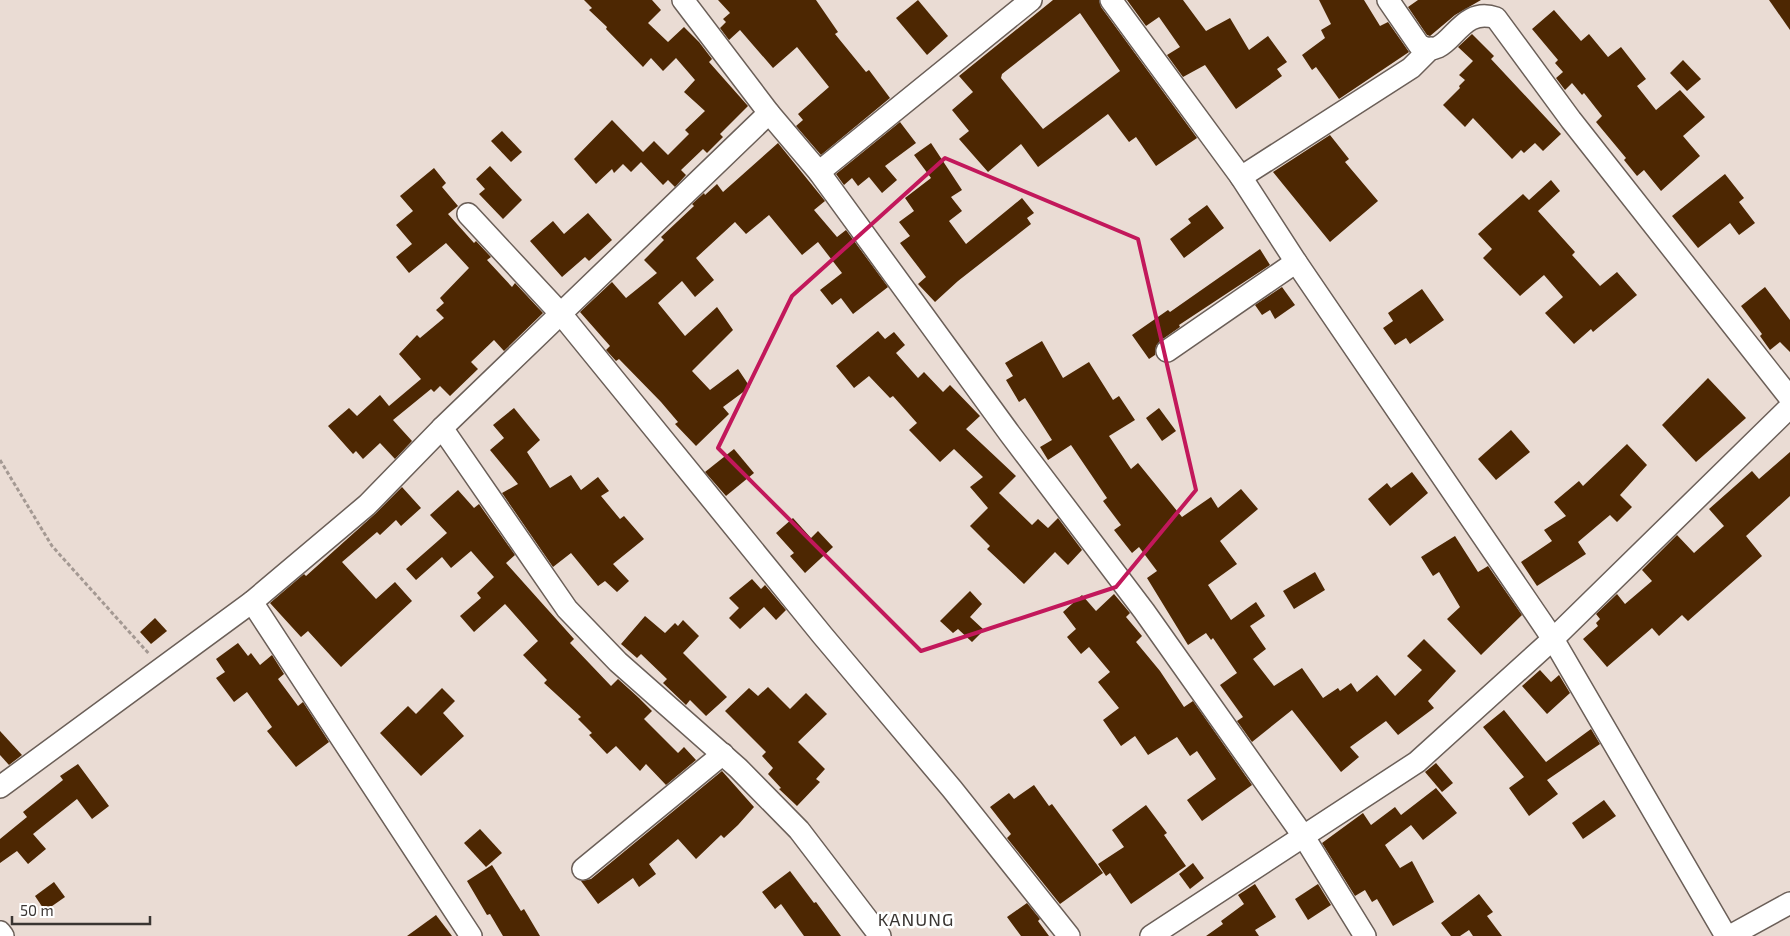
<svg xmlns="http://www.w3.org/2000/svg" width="1790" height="936" font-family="'Exo 2',sans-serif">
<rect width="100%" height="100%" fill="#eadcd4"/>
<g fill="#4d2702" fill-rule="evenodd">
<polygon points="584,0 652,0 661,10 648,23 668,42 684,27 699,42 712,59 709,62 748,106 720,134 723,137 707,153 703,149 681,170 686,175 675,187 668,180 663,185 641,162 631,172 623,164 614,173 612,169 596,184 574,159 612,120 643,152 654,141 668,155 689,134 685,130 705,111 684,92 695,80 676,58 663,71 651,58 643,67 606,29 607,27 589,10 592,8"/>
<polygon points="718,0 816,0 838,32 835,34 866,72 869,70 890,98 821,155 796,126 803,120 798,114 829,87 797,47 773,68 740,30 729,40 720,28 726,22 723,19 730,13"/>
<polygon points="918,0 948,36 927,55 896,18"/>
<path d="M1053 0H1099L1101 7 1197 138 1156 166 1136 137 1129 142 1108 114 1038 167 1021 144 988 172 959 139 969 131 952 110 973 92 959 76ZM1080 13 1120 71 1043 129 1001 78 1002 74Z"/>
<polygon points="1127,0 1183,0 1206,31 1230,18 1249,50 1268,36 1287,62 1277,69 1282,76 1236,109 1205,65 1183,77 1167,55 1180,47 1159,17 1146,26"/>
<polygon points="1319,0 1364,0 1380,26 1388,22 1409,52 1339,99 1316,67 1312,70 1302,55 1325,38 1321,30 1331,24"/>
<polygon points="1418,0 1481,0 1455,15 1430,36 1427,35 1408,7"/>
<polygon points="1769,0 1790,0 1790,30"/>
<polygon points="1554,10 1581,41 1589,34 1608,57 1621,47 1646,79 1637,86 1656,110 1680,90 1705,117 1683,136 1700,156 1661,191 1644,170 1637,176 1624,160 1626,158 1596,122 1602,116 1584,93 1582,95 1572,83 1565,90 1556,78 1563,72 1555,63 1558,60 1532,29"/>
<polygon points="1472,34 1494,56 1491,59 1561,134 1543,151 1535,143 1524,153 1521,150 1512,159 1473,118 1465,127 1443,105 1460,88 1459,86 1465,80 1459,75 1473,61 1458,47"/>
<polygon points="1683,60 1701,79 1687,91 1670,73"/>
<polygon points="900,122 916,143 885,166 897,180 882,193 869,177 858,186 852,178 844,185 836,174"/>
<polygon points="502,131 522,152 511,162 491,141"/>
<polygon points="1330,135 1349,159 1345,162 1378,201 1330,242 1273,172"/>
<polygon points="778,143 825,201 814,210 837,237 846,230 888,287 853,314 841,298 832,305 820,290 842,273 818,242 802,255 769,215 746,234 735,222 696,258 714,280 695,297 682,281 658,303 685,336 717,307 733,330 692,371 710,390 738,369 750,387 723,407 729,414 696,446 675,424 678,422 661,402 619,359 616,361 606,350 610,346 580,312 612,282 626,298 657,273 644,260 664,240 661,237 694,206 692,204 704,193 705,195 717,184 723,192"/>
<polygon points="931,143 962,190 951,197 962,211 949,221 966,244 1022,198 1034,213 1027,218 1031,224 958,281 935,302 918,284 926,277 900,243 910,236 899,222 914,211 905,198 931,178 914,155"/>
<polygon points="490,166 522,200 503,219 479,194 485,189 476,179"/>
<polygon points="434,168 446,183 442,187 458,206 448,214 474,243 476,241 491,257 487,260 512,287 515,283 543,313 504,351 494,340 471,362 478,369 450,396 440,386 434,392 431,389 393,420 412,441 395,459 380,443 363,459 356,451 353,454 328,426 349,408 357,416 380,395 389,406 421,379 399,354 417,335 420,338 444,318 436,310 444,303 440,298 469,268 446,243 409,273 396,257 412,244 396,225 413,211 400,196"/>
<polygon points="1725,174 1744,198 1739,202 1755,223 1739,235 1730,223 1698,248 1672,216"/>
<polygon points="1551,180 1560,191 1538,211 1575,252 1572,255 1600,286 1617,272 1637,295 1593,332 1591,329 1574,344 1545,313 1563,297 1544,275 1520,296 1483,258 1492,249 1478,234 1523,194 1529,200"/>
<polygon points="1207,205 1224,228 1184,258 1170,239 1191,223 1188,219"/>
<polygon points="588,213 612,240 589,261 585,257 562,277 530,241 553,221 564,234"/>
<polygon points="1260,249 1270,265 1179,325 1180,327 1160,341 1156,346 1155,355 1149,359 1132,335 1168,310 1170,312"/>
<polygon points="1282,287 1295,305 1275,319 1270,310 1262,315 1255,305"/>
<polygon points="1765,287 1790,320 1790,352 1780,342 1770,350 1760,336 1762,334 1741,306"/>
<polygon points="1422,289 1444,320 1410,344 1406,338 1395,345 1383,328 1393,321 1388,313"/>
<polygon points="878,331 885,339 894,332 905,345 896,353 918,378 924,372 943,392 950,385 980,416 966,429 1016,476 999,493 1032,525 1038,519 1048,528 1058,518 1082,550 1068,565 1055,552 1024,584 987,549 990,546 970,526 988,508 970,487 983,477 954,449 940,462 909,430 917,423 893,396 890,398 869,376 854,388 836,366"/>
<polygon points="1042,341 1063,378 1089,362 1113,400 1119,396 1135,420 1109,436 1131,469 1138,463 1182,517 1211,497 1218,508 1241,489 1258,509 1220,541 1237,564 1208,585 1231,620 1256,602 1265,616 1250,626 1266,649 1253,659 1274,686 1302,668 1323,698 1338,688 1340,691 1351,683 1357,692 1377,675 1395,696 1422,670 1407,656 1424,639 1456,671 1428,701 1434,708 1398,735 1386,721 1350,747 1359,757 1341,772 1292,710 1252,742 1237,721 1243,717 1220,685 1237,673 1213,638 1211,640 1206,633 1188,645 1147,578 1157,571 1139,547 1132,553 1114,530 1121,525 1103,501 1107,498 1071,445 1048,460 1040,447 1052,440 1025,398 1019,402 1006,380 1013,376 1005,363"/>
<polygon points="1708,378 1746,418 1696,462 1662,425"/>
<polygon points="514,408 540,440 527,452 550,488 571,475 581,490 598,477 609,491 601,496 620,519 624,516 644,539 613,564 629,581 617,592 605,581 598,586 571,553 553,567 502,493 518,484 490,450 504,438 493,425"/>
<polygon points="1159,408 1176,431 1162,441 1146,418"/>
<polygon points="1511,430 1530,452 1496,480 1478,459"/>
<polygon points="1627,444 1647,465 1620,495 1632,507 1617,522 1610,515 1578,542 1586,554 1537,586 1521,562 1552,541 1544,530 1566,516 1554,502 1579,481 1583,486"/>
<polygon points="734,449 754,473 726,496 705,472"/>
<polygon points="1790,452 1790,496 1746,536 1762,556 1688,621 1682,615 1659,636 1652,628 1607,667 1583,639 1598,626 1596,623 1600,619 1596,614 1617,594 1625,604 1652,581 1642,570 1677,535 1694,553 1724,526 1709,509 1752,471 1759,479"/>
<polygon points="1412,472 1428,493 1390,526 1368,499 1387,483 1391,488"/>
<polygon points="402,487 421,508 401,526 396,520 380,535 377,532 342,562 376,599 395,582 412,601 341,667 308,631 301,637 270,603 304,574 306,576 375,514"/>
<polygon points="458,490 474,508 479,504 515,555 506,563 574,639 570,643 611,686 618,679 639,698 652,711 644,719 678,753 684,747 696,760 666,785 646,764 640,771 616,746 607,754 589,735 592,733 578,719 581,717 544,683 547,680 523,655 538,641 505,604 474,632 460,616 481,598 477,593 494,577 471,551 451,568 442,557 416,580 406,569 447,533 430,515"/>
<polygon points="793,518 811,538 818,531 833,547 805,573 790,556 794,553 776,533"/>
<polygon points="1455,536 1478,572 1488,566 1522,615 1481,655 1447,619 1460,607 1439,572 1433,576 1421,557"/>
<polygon points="1315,572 1325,590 1294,609 1283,591"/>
<polygon points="752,579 761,589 765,585 786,610 776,620 764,607 740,629 729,618 739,608 729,598"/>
<polygon points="970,591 982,604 970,617 984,630 972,642 958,629 953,633 940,621"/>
<polygon points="1114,594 1130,613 1126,617 1142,636 1136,642 1160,671 1184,707 1193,701 1252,785 1202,821 1187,800 1216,779 1197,751 1190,756 1177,737 1148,755 1135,736 1121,746 1103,720 1119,708 1098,682 1110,672 1089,647 1081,654 1067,637 1076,629 1063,612 1082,595 1096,611"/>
<polygon points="645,616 665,633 675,623 678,626 683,620 699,636 683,653 727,697 706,716 690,700 686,705 663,683 667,679 641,654 637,658 621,644"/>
<polygon points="155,618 167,631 151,644 140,632"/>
<polygon points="238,643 248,656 251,653 260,665 272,655 284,674 278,679 298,706 303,702 329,742 296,767 267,731 272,727 247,692 234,702 216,678 225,672 216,659"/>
<polygon points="1540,670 1551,682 1559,675 1570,693 1547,714 1522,686"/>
<polygon points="768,687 790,709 806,693 827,714 798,742 825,769 816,779 820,782 797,806 779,789 781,788 768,774 773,768 762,756 766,752 725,711 749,688 758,696"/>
<polygon points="442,688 455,701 443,713 464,736 421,776 380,733 408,706 416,714"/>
<polygon points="1504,710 1546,762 1591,729 1600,744 1547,780 1558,794 1529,816 1509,788 1524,777 1483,727"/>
<polygon points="0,731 22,755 9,765 0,755"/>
<polygon points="1436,763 1453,783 1442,792 1425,772"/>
<polygon points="78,764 109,806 92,819 77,799 33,834 46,849 28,864 17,851 0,863 0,839 27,817 23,812 63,780 60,776"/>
<polygon points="722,771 754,807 738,825 724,838 721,835 696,859 678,839 649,864 656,874 639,887 633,878 598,904 581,881 591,879"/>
<polygon points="1034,785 1049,806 1052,804 1103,873 1060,904 1007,838 1011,834 990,807 1009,793 1014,799"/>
<polygon points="1436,788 1457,813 1423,840 1411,825 1385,845 1400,868 1412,861 1434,902 1393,926 1377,899 1372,902 1365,890 1355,896 1322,843 1363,813 1371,825 1395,807 1401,815"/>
<polygon points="1604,800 1616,816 1583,839 1572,823"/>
<polygon points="1146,805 1167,833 1164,835 1186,866 1131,904 1110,873 1106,876 1098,864 1124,847 1112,830"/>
<polygon points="480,829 502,853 486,867 464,843"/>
<polygon points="1193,863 1204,878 1190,889 1179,874"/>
<polygon points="492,865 521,911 524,909 540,936 503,936 490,914 487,915 467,881"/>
<polygon points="790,871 814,903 816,902 841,936 804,936 781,904 775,909 762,892"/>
<polygon points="54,882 65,897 45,911 35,896"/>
<polygon points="1255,884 1276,917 1255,930 1259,936 1206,936 1223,924 1221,921 1244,904 1238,895"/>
<polygon points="1318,884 1331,905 1308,920 1295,899"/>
<polygon points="1479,894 1493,912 1487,916 1502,936 1473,936 1469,930 1460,936 1451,936 1441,923"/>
<polygon points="1027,903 1040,919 1038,921 1049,936 1021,936 1007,917"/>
<polygon points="436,915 452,936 407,936"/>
</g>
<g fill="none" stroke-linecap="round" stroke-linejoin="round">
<defs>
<g id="street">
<polyline points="683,0 769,113 819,172 1010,434 1144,611 1304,837 1365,936"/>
<polyline points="1111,0 1241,177 1296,262 1553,639 1726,936"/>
<path d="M1388 0 1419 45C1450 64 1456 4 1496 18L1571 120 1790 398"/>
<polyline points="819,172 1031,0"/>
<polyline points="1241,177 1411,68 1431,48"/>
<polyline points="468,214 561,314 823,636 952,789 1069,936"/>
<polyline points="1167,351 1296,262"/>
<polyline points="442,428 567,609 618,662 738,768 799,830 880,936"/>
<polyline points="252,602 471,936"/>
<polyline points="0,787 252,602 367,505 442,428 769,113"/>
<polyline points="583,869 723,754"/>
<polyline points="0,932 3,936"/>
<polyline points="1151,936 1417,762 1553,639 1790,407"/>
<polyline points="1730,936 1790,903"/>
</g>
</defs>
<use href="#street" stroke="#6b5f58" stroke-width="24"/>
<polyline stroke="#a49993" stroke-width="3" stroke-dasharray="4 2.5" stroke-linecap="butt" points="0,460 52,546 150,655"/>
<use href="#street" stroke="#fff" stroke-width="21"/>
</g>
<path fill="none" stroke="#c2185b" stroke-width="4" stroke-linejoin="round" d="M945 158 1138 239 1196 490 1116 587 921 651 718 448 792 296Z"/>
<g text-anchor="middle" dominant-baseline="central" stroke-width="5" stroke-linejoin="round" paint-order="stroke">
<g font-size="18" letter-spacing="1" fill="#3a3532" stroke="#fff">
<text x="916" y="919">KANUNG</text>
</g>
</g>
<path d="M12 916v8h138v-8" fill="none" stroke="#3a3532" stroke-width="2.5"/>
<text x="20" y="916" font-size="15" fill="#3a3532" stroke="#ffffff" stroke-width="4" paint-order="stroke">50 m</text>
</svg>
